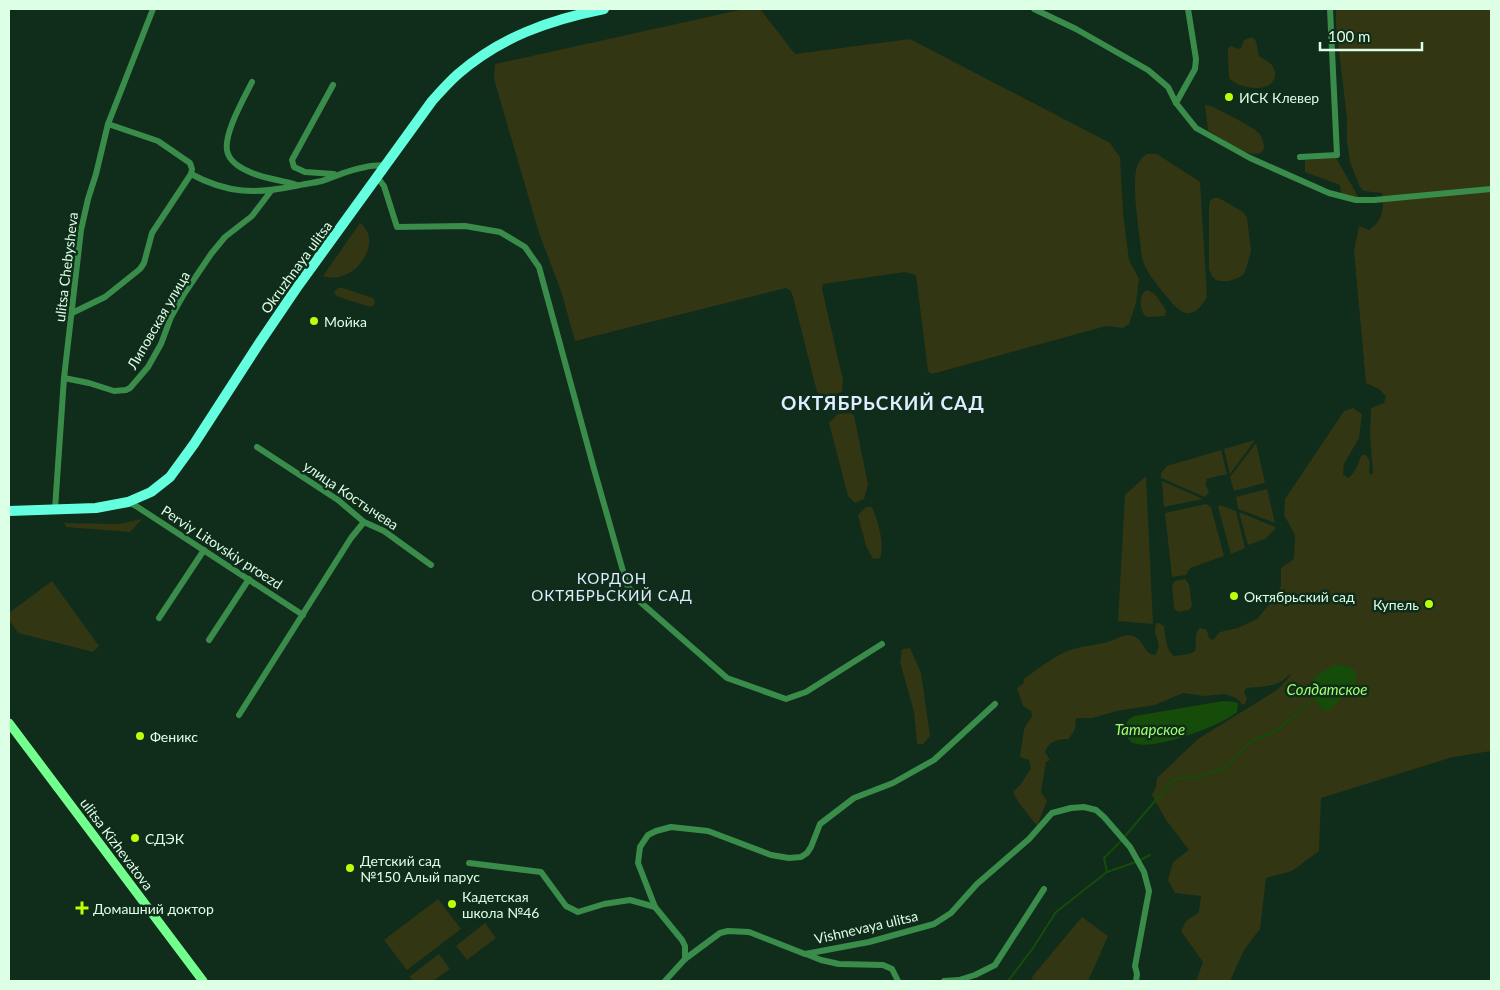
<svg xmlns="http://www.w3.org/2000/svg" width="1500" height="990" font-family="Lato,sans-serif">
<rect width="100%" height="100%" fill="#102c1a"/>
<g fill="#323613">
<polygon points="744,9 760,9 795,54 910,39 1110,143 1120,157 1123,213 1129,260 1139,279 1136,303 1129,324 1123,328 1106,326 932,374 928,371 916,275 905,272 823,284 822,289 843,380 842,392 826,397 817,392 793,297 791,291 786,288 575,341 561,291 539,233 494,79 495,64"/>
<path d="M1336 9H1491V751L1453 757 1321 798 1319 851 1292 871 1266 878 1260 929 1244 950 1230 981H1196L1203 962 1181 931 1186 921 1199 912 1201 896 1175 893 1168 880 1173 862 1189 850 1166 820 1152 795 1156 787 1157 778 1198 739 1277 690 1292 674C1287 676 1286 678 1282 681 1273 687 1257 687 1246 688L1244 693 1247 698 1246 703 1243 705 1236 698 1225 694 1204 696 1183 693 1155 705 1117 711 1092 718H1076L1075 729 1069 739C1057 739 1049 741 1045 752L1050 760 1046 762 1041 792 1047 801 1037 826 1019 803 1013 792 1021 784 1031 768 1029 760 1020 757 1024 729 1032 716 1031 711 1023 706 1017 688 1023 684 1024 679C1039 668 1055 655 1073 649 1084 646 1096 645 1107 642 1115 640 1126 633 1133 636 1144 639 1144 655 1155 655 1165 642 1150 636 1157 623H1159L1164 626C1166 637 1165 649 1174 656 1210 653 1188 647 1199 628L1205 629 1207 631 1209 638 1213 640 1220 632 1238 628 1257 619 1268 606 1281 586V568L1294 559 1295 535 1284 515 1285 499 1344 411 1353 408 1362 414 1359 438 1344 464 1343 475 1349 478 1356 469 1361 456 1365 454 1370 461 1369 472 1371 475 1373 473 1370 436 1371 408 1384 403 1386 396 1379 389 1366 383 1354 251 1359 226 1369 230C1383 220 1384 210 1382 193L1364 191 1360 187 1350 162 1347 142V119L1336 25Z"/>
<path d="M1252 37C1258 40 1257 50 1259 56 1263 59 1268 61 1272 65 1274 68 1276 73 1275 76 1272 94 1239 89 1230 79 1228 76 1228 53 1228 48L1231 46C1242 50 1240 51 1244 40Z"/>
<path d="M1205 105 1211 106C1223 112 1250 125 1259 133 1262 137 1264 143 1264 147 1261 168 1216 135 1208 130Z"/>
<path d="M1147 154H1157L1200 182 1207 297C1190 326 1178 311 1163 292 1154 281 1146 272 1142 258 1140 235 1131 187 1137 166 1139 161 1142 157 1147 154Z"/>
<polygon points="1336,158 1359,198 1341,193 1340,185 1305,172 1305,160"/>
<polygon points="1214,198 1219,198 1243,212 1247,218 1251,251 1246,269 1243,275 1238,278 1229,281 1220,281 1216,280 1212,276 1209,269 1209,206 1210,201"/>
<path d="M360 223C386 243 352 287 323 276Z"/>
<polygon points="338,288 343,288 373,298 375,301 374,305 370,307 336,296 334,292"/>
<path d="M1147 290 1155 294 1166 310 1165 316 1148 317 1144 315C1140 307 1138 295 1147 290Z"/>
<polygon points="851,413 854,416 868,484 864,499 855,503 848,496 829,423 838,414"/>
<polygon points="1255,440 1230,474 1224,449"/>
<polygon points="1256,443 1265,483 1234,491 1230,477"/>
<polygon points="1221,450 1227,474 1206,479 1207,482 1205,483 1209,492 1205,497 1161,478 1161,473 1167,466"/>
<polygon points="1146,476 1153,624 1118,621 1125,495"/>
<polygon points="1162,481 1203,499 1164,507"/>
<polygon points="1267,489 1275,523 1238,509 1236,497"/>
<polygon points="1206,504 1211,507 1224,556 1190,568 1186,575 1172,577 1165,513"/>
<polygon points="1220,505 1236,511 1245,548 1231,554 1218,507"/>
<path d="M866 507H872C878 520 885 545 880 558L873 559 866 546 858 515Z"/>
<polygon points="1239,512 1275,527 1276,528 1265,539 1248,545"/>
<polygon points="142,519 130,532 66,527 64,523 119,524"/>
<polygon points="1185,579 1189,584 1192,606 1189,610 1178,612 1174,608 1172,585 1175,581"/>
<polygon points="52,581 99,646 93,652 18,633 9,620 9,613"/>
<polygon points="910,648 921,673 930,736 923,744 917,744 914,712 900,662 902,649"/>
<polygon points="438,899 461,929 407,970 384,940"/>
<polygon points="1082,917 1108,936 1089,979 1089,981 1033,981 1032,977"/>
<polygon points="485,923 496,938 467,960 456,946"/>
<polygon points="439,954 450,969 433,981 414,981 409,977"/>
</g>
<g fill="#164c09">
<path d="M1335 665C1343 665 1350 665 1356 672V682L1331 709 1327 711C1322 709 1319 706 1315 700 1307 688 1309 682 1321 673 1326 670 1330 667 1335 665Z"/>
<path d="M1223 701 1236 702 1238 704 1237 712C1223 725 1146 755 1130 741 1125 736 1126 728 1127 722L1129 719 1135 716Z"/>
</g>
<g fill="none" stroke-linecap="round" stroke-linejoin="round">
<g stroke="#164c09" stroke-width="2">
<polyline points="1125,836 1174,779 1198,777 1225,768 1251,741 1275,732 1310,702"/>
<polyline points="1107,872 1136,862 1150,855"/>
<polyline points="1008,981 1033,948 1056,912 1107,872 1104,858 1122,840"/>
</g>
<g stroke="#3a8c4b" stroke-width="6">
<polyline points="1034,9 1076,29 1148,70 1168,87 1176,103 1196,128 1250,158 1329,193 1356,200 1374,200 1491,189"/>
<path d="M252 82C244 98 221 138 228 154 232 164 243 169 252 173 266 179 282 180 297 185"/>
<polyline points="333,85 292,160 294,167 305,172 334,174"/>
<polyline points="1176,103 1195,69 1196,59 1188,9"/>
<polyline points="1300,157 1337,155 1330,9"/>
<path d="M191 174C228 194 256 194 295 186 304 184 313 183 322 181 336 176 351 169 366 167 372 165 379 166 385 165"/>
<polyline points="377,177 384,186 397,227 465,226 500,232 525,247 539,267 594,469 627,585 638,600 727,678 786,699 806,692 882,644"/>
<polyline points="72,313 105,297 140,269 144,263 152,233 191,174 192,169 190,163 158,141 108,124"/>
<polyline points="64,378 89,383 114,391 126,390 130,388 148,367 161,344 171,317 184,294 211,254 225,237 252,216 271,191"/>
<polyline points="257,447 338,500 364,522 384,531 431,565"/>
<polyline points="128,502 136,506 303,615"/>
<polyline points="55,509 64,378 81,230 88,199 96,174 108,124 153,9"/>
<polyline points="159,618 204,550"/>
<polyline points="209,640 249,579"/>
<polyline points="239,715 351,538 364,522"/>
<polyline points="469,863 541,872 566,906 578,912 604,904 630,900 655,907"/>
<polyline points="806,954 821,960 839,964 883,965 892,969 898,981"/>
<polyline points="685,959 685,946 682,940 655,907 638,863 640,847 648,835 656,831 671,827 708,831 771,855 789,858 801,857 807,853 811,847 820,824 854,798 893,783 934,760 995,704"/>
<polyline points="665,981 685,959 720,933 728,931 749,932 805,954 869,942 934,924 951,913 977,884 1029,839 1052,813 1071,808 1084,807 1096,810 1104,817 1130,847 1144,872 1149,891 1135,966 1137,974 1136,981"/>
<polyline points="944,981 959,980 975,975 995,965 1044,889"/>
</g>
<polyline stroke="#73ff8e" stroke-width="9" points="9,723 203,981"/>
<path stroke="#63ffdf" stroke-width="10" d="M9 511 96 508 128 502 151 492 170 477 194 444 260 342 298 286 432 101C440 92 449 82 458 74 501 37 549 20 604 9"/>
</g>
<g fill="#bcff08" stroke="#102c1a" stroke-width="2">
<circle cx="1229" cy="97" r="5"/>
<circle cx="314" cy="321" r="5"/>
<circle cx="1234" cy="596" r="5"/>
<circle cx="1429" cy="604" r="5"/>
<circle cx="140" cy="736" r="5"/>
<circle cx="135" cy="838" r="5"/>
<circle cx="350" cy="868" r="5"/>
<circle cx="452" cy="904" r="5"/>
<path d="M79.5 900.5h5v5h5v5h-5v5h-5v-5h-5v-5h5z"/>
</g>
<g text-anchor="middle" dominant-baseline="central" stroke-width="5" stroke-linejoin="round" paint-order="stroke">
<g font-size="14" fill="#dcffe6" stroke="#102c1a" text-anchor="start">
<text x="1239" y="97">ИСК Клевер</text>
<text x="324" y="321">Мойка</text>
<text x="1244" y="596">Октябрьский сад</text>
<text x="1419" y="604" text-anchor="end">Купель</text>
<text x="150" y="736">Феникс</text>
<text x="145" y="838">СДЭК</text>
<text x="360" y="860">Детский сад<tspan x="360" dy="16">№150 Алый парус</tspan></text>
<text x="462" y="896">Кадетская<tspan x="462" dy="16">школа №46</tspan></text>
<text x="93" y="908">Домашний доктор</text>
</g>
<g font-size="14" fill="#dcffe6" stroke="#102c1a">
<text transform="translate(66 267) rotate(-83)">ulitsa Chebysheva</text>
<text transform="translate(296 267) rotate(-54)">Okruzhnaya ulitsa</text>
<text transform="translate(158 320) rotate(-60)">Липовская улица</text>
<text transform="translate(351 495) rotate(34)">улица Костычева</text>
<text transform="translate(222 547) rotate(33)">Perviy Litovskiy proezd</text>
<text transform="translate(117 844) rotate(53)">ulitsa Kizhevatova</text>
<text transform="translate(866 927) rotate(-13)">Vishnevaya ulitsa</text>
</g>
<g font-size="15" letter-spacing="1" fill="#deedff" stroke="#102c1a">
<text x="612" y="578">КОРДОН<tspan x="612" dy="17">ОКТЯБРЬСКИЙ САД</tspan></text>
</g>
<g font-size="15" font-style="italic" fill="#a0ff6a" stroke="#102c1a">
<text x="1327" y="689">Солдатское</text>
<text x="1150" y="729">Татарское</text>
</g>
<g font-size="19" font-weight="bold" letter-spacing="1" fill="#deedff" stroke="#102c1a">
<text x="883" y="402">ОКТЯБРЬСКИЙ САД</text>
</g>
</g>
<rect width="1500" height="990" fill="none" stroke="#dcffe6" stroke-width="20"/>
<path d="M1320 42v8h102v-8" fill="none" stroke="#dcffe6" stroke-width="2.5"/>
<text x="1328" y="42" font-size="15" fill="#dcffe6" stroke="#102c1a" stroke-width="4" paint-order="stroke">100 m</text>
</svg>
